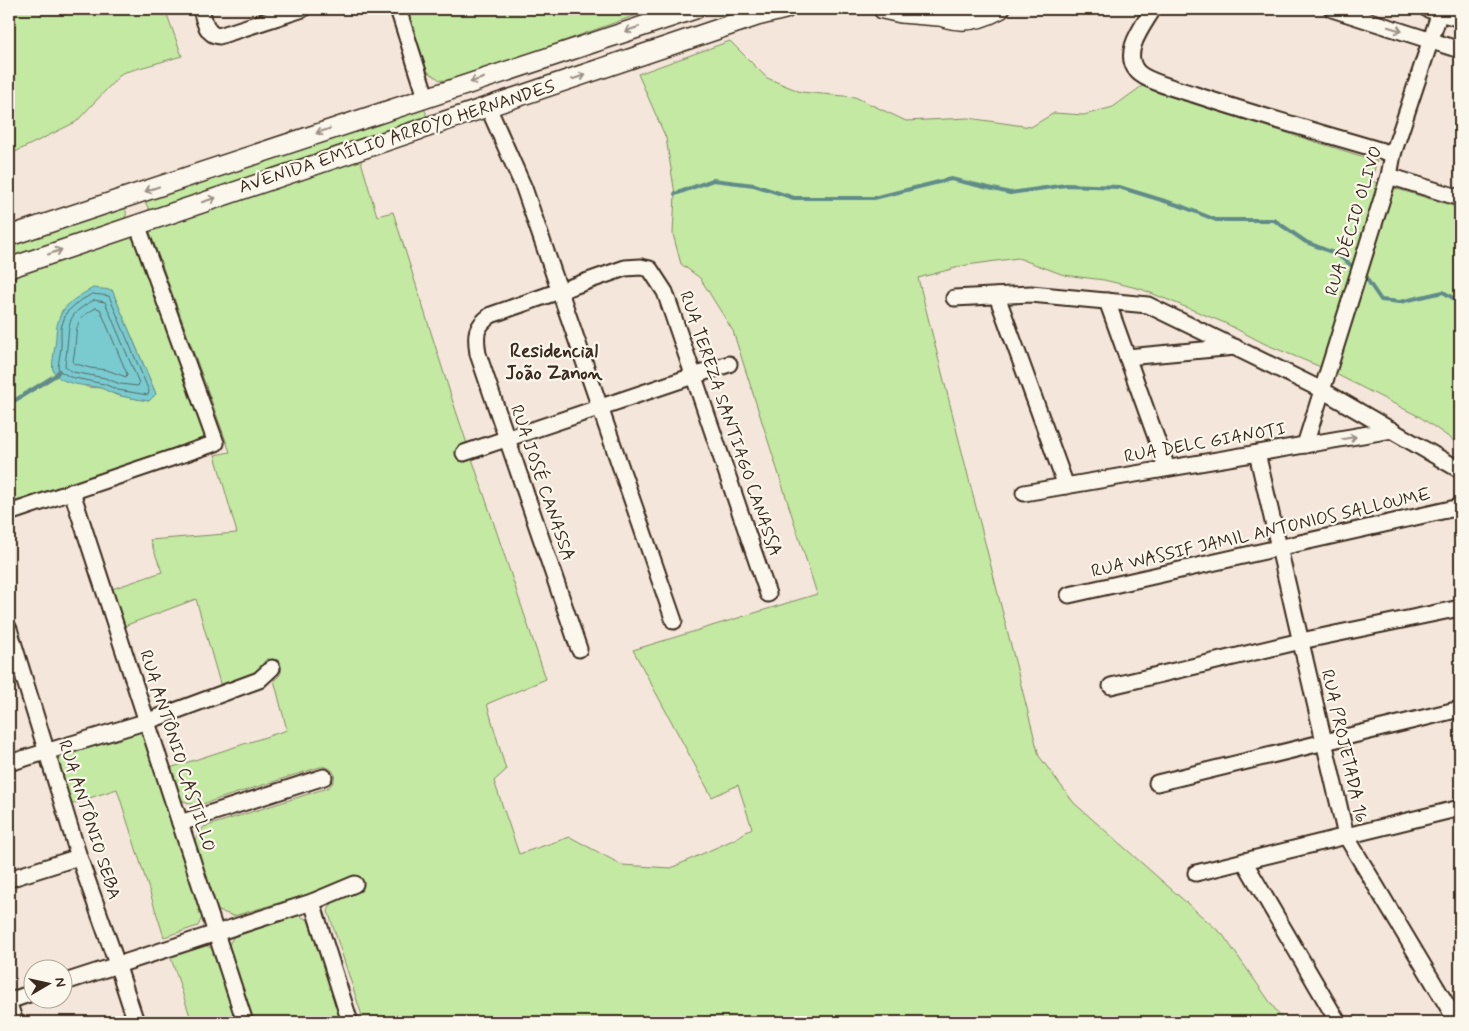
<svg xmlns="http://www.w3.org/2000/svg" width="1469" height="1031" font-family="Mynerve,sans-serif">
<rect width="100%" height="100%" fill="#f4e6db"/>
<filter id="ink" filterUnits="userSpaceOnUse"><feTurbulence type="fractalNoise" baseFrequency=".02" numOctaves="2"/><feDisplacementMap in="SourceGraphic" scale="10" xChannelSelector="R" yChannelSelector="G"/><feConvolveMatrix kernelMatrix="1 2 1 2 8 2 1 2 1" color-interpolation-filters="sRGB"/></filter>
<g filter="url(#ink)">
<g fill="#c4e9a3" stroke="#808a60" fill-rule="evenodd">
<polygon points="9,9 165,9 182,56 122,73 76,122 9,155"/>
<polygon points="406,9 653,9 452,81 440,80 427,71"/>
<path d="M730 41 767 78 801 92 855 97 906 121 968 118 1031 127 1054 113 1084 115 1113 107 1142 86 1159 93 1377 161 1371 181 1460 208V445L1420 417 1328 370 1265 344 1225 323 1141 289 1104 280 1064 275 1018 258 967 265 918 278 1039 756 1074 803 1223 935 1284 1022H364L328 911 333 901 360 890 362 884 360 878 351 877 309 894 234 916 216 910 194 841 204 827 327 788C340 780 335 765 320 767L196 806 181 800 170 768 287 730 274 680C282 676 284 667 278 660L267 659C261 663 261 670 256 675 249 680 230 684 221 687L196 599 124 626 112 589 162 572 150 540 237 533 215 455 230 452 148 227 360 158 377 216 393 212 452 399 546 679 487 704 506 770 494 781 519 854 570 837 622 865 671 868 735 839 752 828 738 785 712 797 633 650 817 594 733 331 700 278 681 264 673 234 675 194 666 138 638 74Z"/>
<polygon points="422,107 426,112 426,119 154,210 149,209 146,204 146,198"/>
<path d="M123 207C128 211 127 217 122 221L9 259V242Z"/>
<path d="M128 234 138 237 205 434 201 442 9 505V273ZM112 290 156 394 149 401 116 395 102 388 87 387 53 369C56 349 56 329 62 310Z"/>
<polygon points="137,731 146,733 204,913 198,926 164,937 117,789 71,804 58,762 63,753"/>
<polygon points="296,914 308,920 341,1022 253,1022 228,946 237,931"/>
<polygon points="201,942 217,952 240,1022 192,1022 169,952"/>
</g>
<path fill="#7acbd0" stroke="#618b89" d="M93 288 112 290 156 394 149 401C138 399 126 398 115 394 111 393 106 390 101 388 89 385 59 386 53 370 51 363 56 345 56 336 57 308 70 301 93 288Z"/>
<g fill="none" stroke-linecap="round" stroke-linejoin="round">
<g stroke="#546a65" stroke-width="1">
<polygon points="93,294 109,296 149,391 148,395 118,390 104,384 70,377 60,371 58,367 61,347 61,328 66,313 78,302"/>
<path d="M94 300 105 302 139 383 138 386 120 384 105 378 73 372 65 367C65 360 67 354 67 347 70 319 67 315 94 300Z"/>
<path d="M96 308 100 309 127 374 126 377 107 370 90 368 73 363C73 358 75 352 75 347 77 325 75 319 96 308Z"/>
</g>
<g stroke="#618b89" stroke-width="4">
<polyline points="675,194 713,180 754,185 794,198 874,198 951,179 1010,193 1066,185 1119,187 1181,206 1216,220 1274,220 1306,242 1336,254 1355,268"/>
<polyline points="1364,275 1381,300 1400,302 1443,292 1460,302"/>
<polyline points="9,404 56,375 59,371"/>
</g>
<defs>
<g id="minor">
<path d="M201 9C204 19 206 35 219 36L303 9"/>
<polyline points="398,9 426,97"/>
<path d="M1153 9C1144 25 1121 52 1137 71 1145 81 1180 90 1193 94 1259 116 1326 134 1393 154"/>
<polyline points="1332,9 1460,50"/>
<polyline points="1427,9 1460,19"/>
<polyline points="488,107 524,188 674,621"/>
<polyline points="1389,176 1460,198"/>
<polyline points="997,296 1066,486"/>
<polyline points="954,298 1031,294 1148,305 1322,390 1460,470"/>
<polyline points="1107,301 1167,468"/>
<polyline points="1127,357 1235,347"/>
<polyline points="1305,445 1389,176 1393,154 1441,9"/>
<polyline points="464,453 729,364"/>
<polyline points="1257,453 1346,836 1457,1022"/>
<polyline points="72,492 245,1022"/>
<polyline points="1024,493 1392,430"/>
<polyline points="9,513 216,443 137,224"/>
<polyline points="1069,595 1460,507"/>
<polyline points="9,629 79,857 117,964 136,1022"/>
<path d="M579 649 478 354C475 334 475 327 491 315L625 268 641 267 650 269 665 292 768 594"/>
<polyline points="1111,686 1301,641 1460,608"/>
<polyline points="9,763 148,721 259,680 272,668"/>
<polyline points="1157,783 1460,709"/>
<polyline points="180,823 324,777"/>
<polyline points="1244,861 1338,1022"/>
<polyline points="1196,873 1460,808"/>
<polyline points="9,879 79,857"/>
<polyline points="312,902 350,1022"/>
<polyline points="62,983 312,902 355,884"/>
<polyline points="9,1001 32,993"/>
<polyline points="9,1004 15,1022"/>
</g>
<g id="major">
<polyline points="883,9 901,13 938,16"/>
<path d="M925 9C952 24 973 24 1000 9"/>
<polyline points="9,236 695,9"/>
<polyline points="9,268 757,16 785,9"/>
</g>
</defs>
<use href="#minor" stroke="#3b2a1e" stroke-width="19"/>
<use href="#major" stroke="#3b2a1e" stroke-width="22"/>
<use href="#minor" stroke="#fbf7ec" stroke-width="15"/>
<use href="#major" stroke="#fbf7ec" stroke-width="19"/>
</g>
<defs><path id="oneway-shaft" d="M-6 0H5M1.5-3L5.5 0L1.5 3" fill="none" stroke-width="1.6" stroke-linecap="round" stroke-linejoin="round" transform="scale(1.25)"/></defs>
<g stroke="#9b9085">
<use href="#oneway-shaft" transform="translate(632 29) rotate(162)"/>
<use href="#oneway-shaft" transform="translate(1395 29) rotate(17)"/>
<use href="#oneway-shaft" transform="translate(579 77) rotate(-19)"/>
<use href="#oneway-shaft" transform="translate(477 80) rotate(162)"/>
<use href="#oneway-shaft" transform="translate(323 131) rotate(161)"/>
<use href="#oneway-shaft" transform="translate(152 189) rotate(161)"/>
<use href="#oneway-shaft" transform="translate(209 200) rotate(-18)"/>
<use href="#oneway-shaft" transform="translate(55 252) rotate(-19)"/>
<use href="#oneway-shaft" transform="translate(1349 438) rotate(-10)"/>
</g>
</g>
<g text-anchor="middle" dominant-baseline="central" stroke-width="4.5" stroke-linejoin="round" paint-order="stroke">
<g font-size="18" fill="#3b2a1e" stroke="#fbf7ec">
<text transform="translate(397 137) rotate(-18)">AVENIDA EMÍLIO ARROYO HERNANDES</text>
<text transform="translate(1354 221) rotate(-73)">RUA DÉCIO OLIVO</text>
<text transform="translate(730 424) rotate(71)">RUA TEREZA SANTIAGO CANASSA</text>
<text transform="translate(1205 443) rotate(-10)">RUA DELC GIANOTI</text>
<text transform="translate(542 483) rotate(71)">RUA JOSÉ CANASSA</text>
<text transform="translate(1261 533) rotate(-13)">RUA WASSIF JAMIL ANTONIOS SALLOUME</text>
<text transform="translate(1344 746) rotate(77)">RUA PROJETADA 16</text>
<text transform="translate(177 751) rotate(72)">RUA ANTÔNIO CASTILLO</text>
<text transform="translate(89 820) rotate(72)">RUA ANTÔNIO SEBA</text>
</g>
<g font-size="19" font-weight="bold" fill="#3b2a1e" stroke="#fbf7ec">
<text x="554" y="351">Residencial<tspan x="554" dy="22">João Zanon</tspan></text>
</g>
</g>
<rect width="1469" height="1031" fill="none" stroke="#fbf7ec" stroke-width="30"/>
<rect x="15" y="15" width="1439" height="1001" fill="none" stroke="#3b2a1e" stroke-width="2" filter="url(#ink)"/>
<g transform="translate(48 984) rotate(81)"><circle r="24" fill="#fbf7ec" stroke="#aea59a"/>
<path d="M0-4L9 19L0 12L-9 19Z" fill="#3b2a1e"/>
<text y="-8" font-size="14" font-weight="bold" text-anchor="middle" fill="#3b2a1e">N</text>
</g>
</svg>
